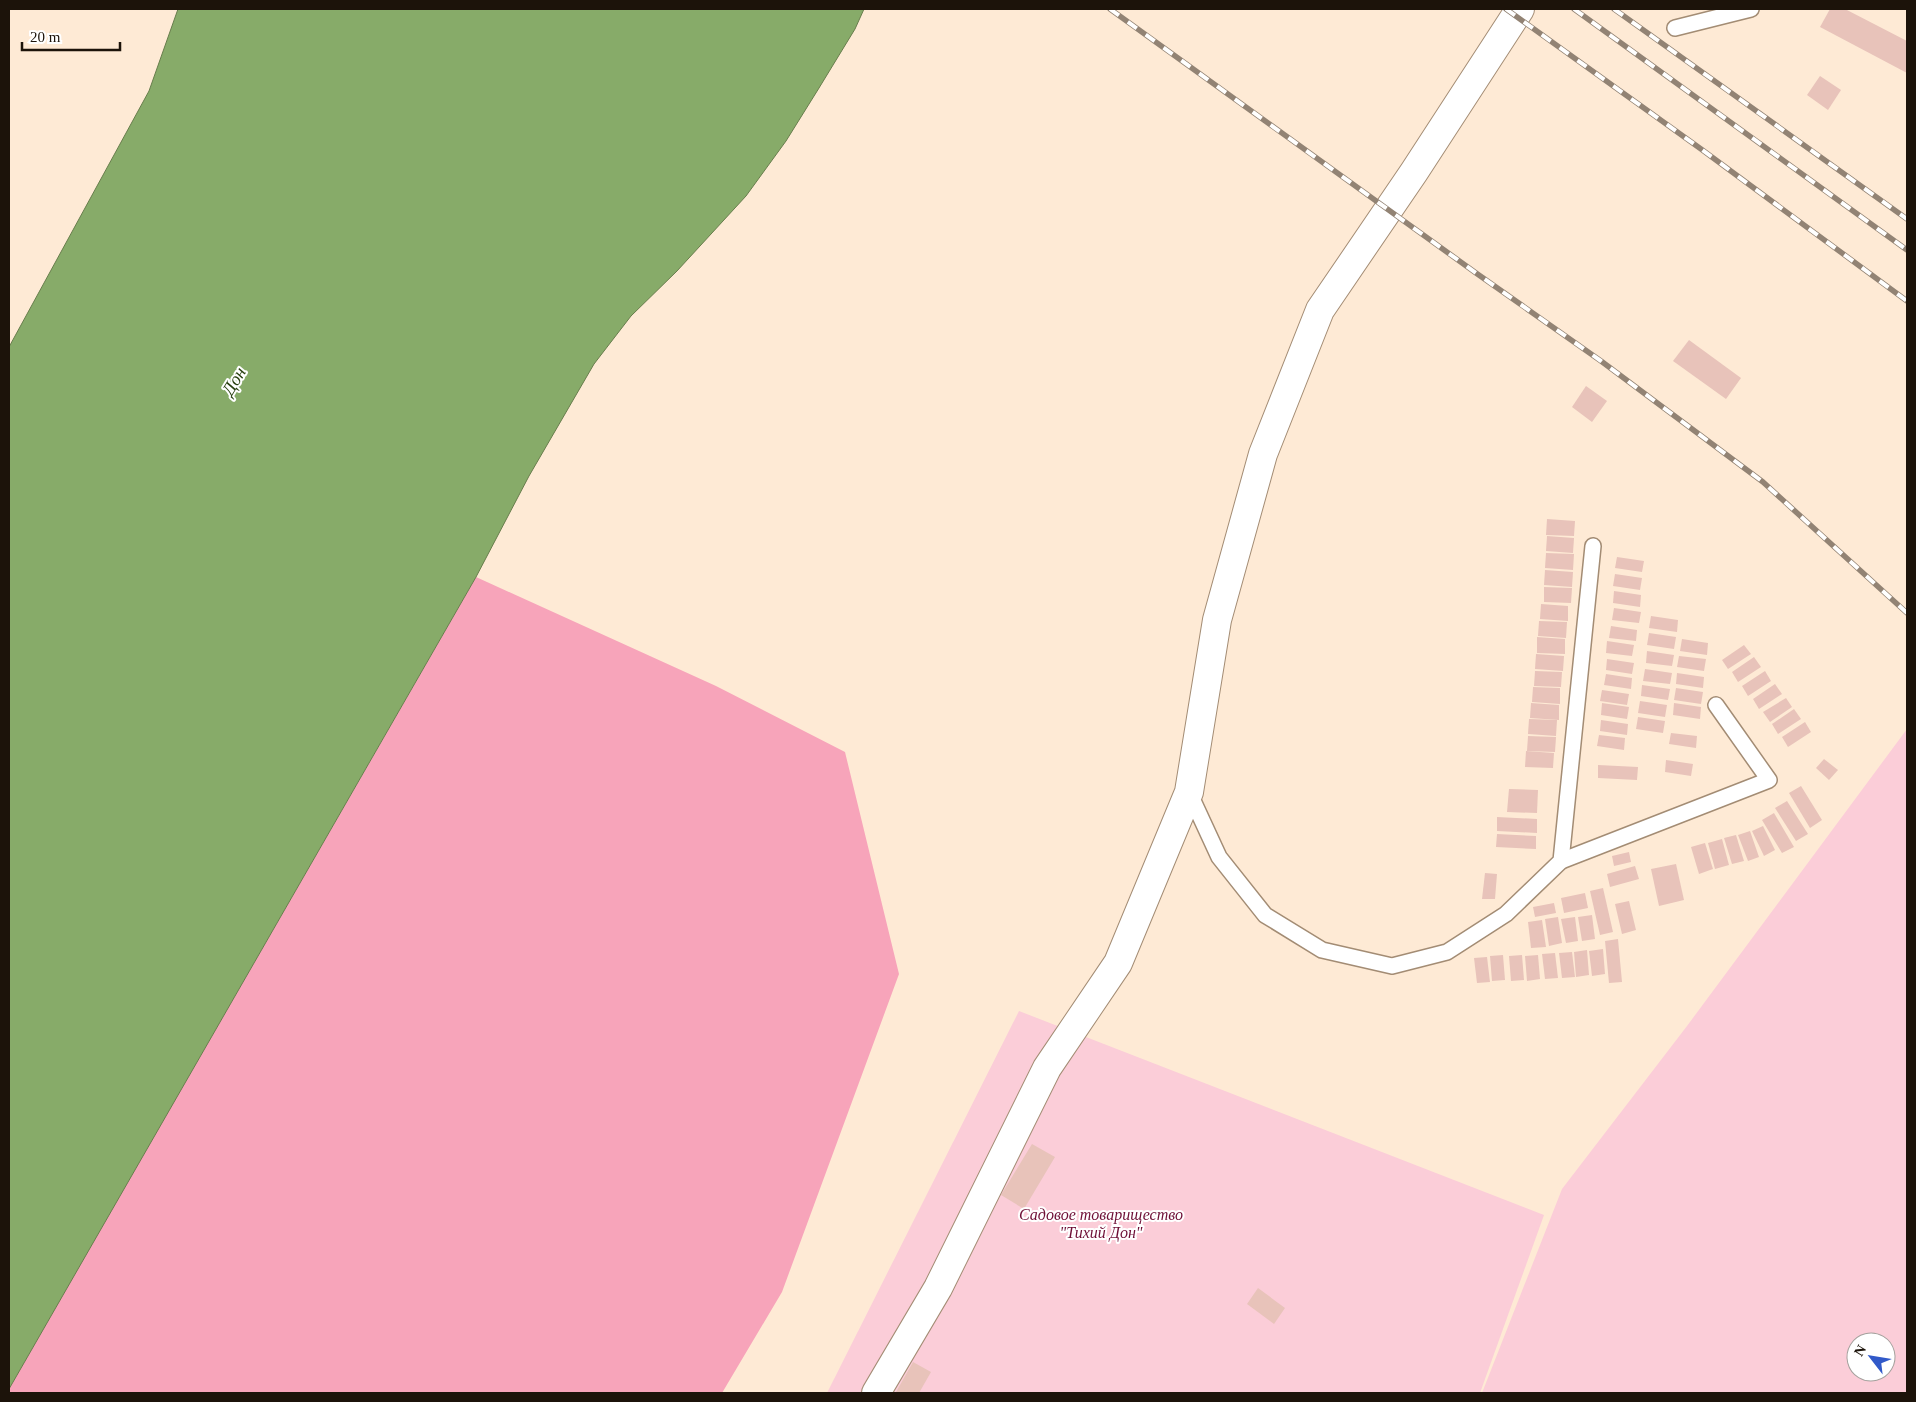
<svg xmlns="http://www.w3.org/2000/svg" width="1916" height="1402" font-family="'Times New Roman',serif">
<rect width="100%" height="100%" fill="#feead5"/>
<g fill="#fbcdd8" fill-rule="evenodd">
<path d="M1907 729V1393H1482L1562 1189 1687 1026ZM1856 1342H1886V1372H1856Z"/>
<polygon points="1019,1011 1544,1215 1480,1393 827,1393"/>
</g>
<path fill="#f7a4ba" d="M476 577 716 686 845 752 899 974 782 1292 722 1393H9V1389C164 1118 321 848 476 577Z"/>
<polygon fill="#87ab69" stroke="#677d4c" points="178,9 864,9 855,29 819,88 786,141 746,196 677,271 631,316 594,364 529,476 476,577 9,1389 9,347 149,91"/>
<g fill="#e8c3ba">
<polygon points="1830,9 1845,9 1907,41 1907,73 1820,27"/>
<polygon points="1820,76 1841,90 1828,110 1807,95"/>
<polygon points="1689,340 1741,378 1726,399 1673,361"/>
<polygon points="1586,386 1607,401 1592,422 1572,407"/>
<polygon points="1547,519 1575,521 1574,536 1546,535"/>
<polygon points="1547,536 1574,538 1573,553 1546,551"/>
<polygon points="1546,553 1574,554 1573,570 1545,568"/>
<polygon points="1617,557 1644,561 1642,572 1615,568"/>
<polygon points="1545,570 1573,572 1572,587 1544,585"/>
<polygon points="1615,574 1642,578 1640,590 1613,586"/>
<polygon points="1544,587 1572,588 1571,603 1544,602"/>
<polygon points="1614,591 1641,595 1640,607 1613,603"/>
<polygon points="1541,604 1568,606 1568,621 1540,619"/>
<polygon points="1614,608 1641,612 1639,623 1612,620"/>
<polygon points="1651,616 1678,620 1677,632 1649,628"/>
<polygon points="1539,621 1567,622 1566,638 1538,636"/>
<polygon points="1611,626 1637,630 1636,641 1609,638"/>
<polygon points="1649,633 1676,637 1674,649 1647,645"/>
<polygon points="1537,637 1565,639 1565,654 1537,653"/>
<polygon points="1682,639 1708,643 1707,655 1680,651"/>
<polygon points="1607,641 1634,645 1632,656 1606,653"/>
<polygon points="1744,645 1751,654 1728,669 1722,660"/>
<polygon points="1647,651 1674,655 1672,666 1646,663"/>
<polygon points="1536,654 1564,656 1563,671 1535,669"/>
<polygon points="1679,656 1706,659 1704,671 1677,667"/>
<polygon points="1754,657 1761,667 1738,682 1732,672"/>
<polygon points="1607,659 1634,663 1632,674 1606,670"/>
<polygon points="1645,669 1672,673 1670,684 1643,681"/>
<polygon points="1535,671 1562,672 1561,687 1534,686"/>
<polygon points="1765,671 1771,681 1748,696 1742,686"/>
<polygon points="1677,673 1704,677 1703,688 1676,684"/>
<polygon points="1606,674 1632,678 1631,689 1604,685"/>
<polygon points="1775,684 1782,694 1759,709 1753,699"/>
<polygon points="1642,685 1670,689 1668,700 1641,696"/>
<polygon points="1533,687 1560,688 1560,704 1532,702"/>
<polygon points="1676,688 1703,692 1701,704 1674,700"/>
<polygon points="1602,690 1629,694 1627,705 1600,701"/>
<polygon points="1786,698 1792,707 1770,722 1763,712"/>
<polygon points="1640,701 1667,705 1665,717 1638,713"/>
<polygon points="1531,703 1559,705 1559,720 1530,718"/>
<polygon points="1602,703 1629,707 1627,719 1601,715"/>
<polygon points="1674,703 1701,707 1700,719 1673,715"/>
<polygon points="1794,709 1801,719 1778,734 1772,724"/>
<polygon points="1638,717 1665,721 1663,733 1636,729"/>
<polygon points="1529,719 1557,720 1556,736 1528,734"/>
<polygon points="1601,720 1628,724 1627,735 1600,731"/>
<polygon points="1805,722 1811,732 1788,747 1782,737"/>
<polygon points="1671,733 1697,736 1696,748 1669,744"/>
<polygon points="1599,735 1625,738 1624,750 1597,746"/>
<polygon points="1528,736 1556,737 1555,752 1527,751"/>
<polygon points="1526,751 1554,753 1553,768 1525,767"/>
<polygon points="1824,759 1838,770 1829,780 1816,768"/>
<polygon points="1666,760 1693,764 1691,776 1665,772"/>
<polygon points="1598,765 1638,767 1637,780 1598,778"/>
<polygon points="1801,786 1822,820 1810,828 1789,793"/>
<polygon points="1509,789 1538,790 1537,813 1507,812"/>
<polygon points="1787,801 1808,834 1796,841 1775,808"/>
<polygon points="1774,813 1794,847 1782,853 1762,820"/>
<polygon points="1497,817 1537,819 1537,833 1497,831"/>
<polygon points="1763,826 1775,850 1764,856 1752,831"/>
<polygon points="1750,831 1759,857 1748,861 1738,835"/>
<polygon points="1497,834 1536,836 1536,849 1496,847"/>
<polygon points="1736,835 1744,861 1732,864 1724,838"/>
<polygon points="1722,839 1729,865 1715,869 1708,843"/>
<polygon points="1705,843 1713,869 1699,874 1691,847"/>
<polygon points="1629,852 1631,862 1614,866 1612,856"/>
<polygon points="1676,864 1684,900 1659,906 1651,869"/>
<polygon points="1635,866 1639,879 1610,887 1607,874"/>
<polygon points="1485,873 1497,874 1495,899 1482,899"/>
<polygon points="1603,888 1613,932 1600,935 1590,891"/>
<polygon points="1585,893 1588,908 1564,913 1561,898"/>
<polygon points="1629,901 1636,930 1622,934 1615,904"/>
<polygon points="1554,903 1556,913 1535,917 1533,907"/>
<polygon points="1592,915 1595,939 1582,941 1578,917"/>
<polygon points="1558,917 1562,943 1549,946 1545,919"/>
<polygon points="1575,917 1578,941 1566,943 1561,919"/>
<polygon points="1542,920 1546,947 1531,948 1528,922"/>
<polygon points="1618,939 1622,982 1609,983 1605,941"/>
<polygon points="1603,949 1605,974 1592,976 1589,951"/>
<polygon points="1587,950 1589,975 1576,977 1574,952"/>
<polygon points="1572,952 1575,977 1562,978 1559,953"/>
<polygon points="1555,953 1558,978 1545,979 1542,954"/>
<polygon points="1503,955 1505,980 1492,981 1490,956"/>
<polygon points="1522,955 1524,980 1511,981 1509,956"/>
<polygon points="1538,955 1540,979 1527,981 1525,956"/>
<polygon points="1487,957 1490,982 1477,983 1474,958"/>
<polygon points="1032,1144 1055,1157 1024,1209 1001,1195"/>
<polygon points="1258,1288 1285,1308 1274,1324 1247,1304"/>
<polygon points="913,1362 931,1372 919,1393 898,1393 896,1392"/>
</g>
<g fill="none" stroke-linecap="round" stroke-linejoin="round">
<defs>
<g id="lane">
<polyline points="1675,28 1751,9"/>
<polyline points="1189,792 1219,857 1265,915 1322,950 1392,966 1447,952 1506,914 1561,861 1593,546"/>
<polyline points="1561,861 1769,780 1716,705"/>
</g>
<polyline id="street" points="876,1393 938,1288 1047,1068 1118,963 1189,792 1217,620 1263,454 1320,310 1414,172 1520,9"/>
</defs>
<use href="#lane" stroke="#a38c74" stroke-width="18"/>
<use href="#street" stroke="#a38c74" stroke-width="30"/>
<use href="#lane" stroke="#fff" stroke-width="15"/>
<use href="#street" stroke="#fff" stroke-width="28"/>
<defs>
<g id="rail">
<polyline points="1110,9 1476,273 1601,361 1763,482 1907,613"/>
<polyline points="1506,9 1701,149 1907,301"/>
<polyline points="1574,9 1907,250"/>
<polyline points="1614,9 1907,219"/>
</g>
</defs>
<use href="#rail" stroke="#928374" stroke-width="5.5"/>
<use href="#rail" stroke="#fff" stroke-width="4" stroke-dasharray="11" stroke-linecap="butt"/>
</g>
<g text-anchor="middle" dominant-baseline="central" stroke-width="4" stroke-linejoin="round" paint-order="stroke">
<g font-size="16" font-style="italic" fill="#6e0f36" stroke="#fff">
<text x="1101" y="1214">Садовое товарищество<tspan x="1101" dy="18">"Тихий Дон"</tspan></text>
</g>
<g font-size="18" font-style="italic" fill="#294111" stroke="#fff">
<text transform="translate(234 381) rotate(-59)">Дон</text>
</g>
</g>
<rect width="1916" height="1402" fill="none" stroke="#1c130a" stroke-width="20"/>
<g transform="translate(1871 1357) rotate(301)"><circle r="24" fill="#ffffff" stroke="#a4a19d"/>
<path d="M0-4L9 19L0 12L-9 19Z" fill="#3159c9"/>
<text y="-8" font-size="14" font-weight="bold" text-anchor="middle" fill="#1c130a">N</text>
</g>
<path d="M22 42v8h98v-8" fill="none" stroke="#1c130a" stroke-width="2.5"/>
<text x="30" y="42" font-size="15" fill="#1c130a" stroke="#ffffff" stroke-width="4" paint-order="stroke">20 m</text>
</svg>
